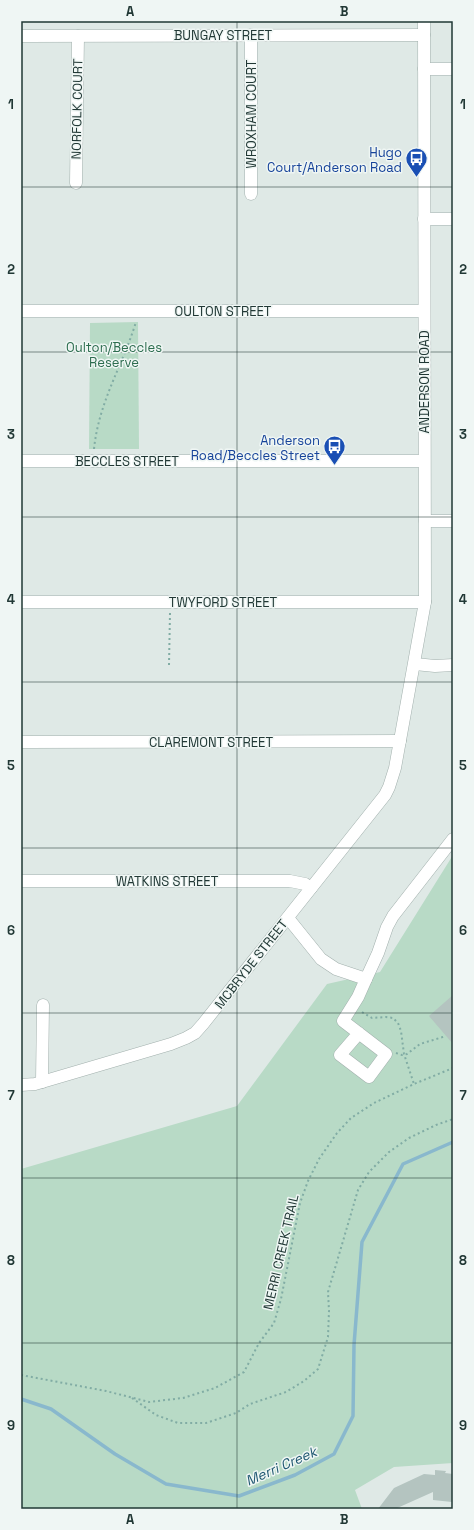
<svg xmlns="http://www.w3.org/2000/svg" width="474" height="1530" font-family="'Space Grotesk',sans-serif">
<rect width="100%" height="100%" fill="#dfe9e6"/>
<g fill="#b8dac6">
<polygon points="138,322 139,449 89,449 90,323"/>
<polygon points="453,855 453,1463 394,1467 355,1490 362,1509 21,1509 21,1169 237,1106 327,984 380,972"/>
</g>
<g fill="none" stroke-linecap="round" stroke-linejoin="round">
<polyline stroke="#89b8cd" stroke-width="3.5" points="21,1399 51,1409 115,1454 166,1484 239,1496 295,1475 334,1454 353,1416 354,1345 362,1242 403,1164 453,1142"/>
</g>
<g fill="#b4c4c0">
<polygon points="453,995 453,1044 429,1016"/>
<polygon points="435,1470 446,1471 445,1473 453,1474 452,1502 433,1500 433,1492 395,1509 378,1509 394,1488 424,1474 435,1475"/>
</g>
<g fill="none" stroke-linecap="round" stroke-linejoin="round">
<defs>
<g id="minor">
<polyline points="21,36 424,35"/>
<polyline points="424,69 453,69"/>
<polyline points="76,183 78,36"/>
<polyline points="251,194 251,35"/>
<polyline points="424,219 453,219"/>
<polyline points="21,311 424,311"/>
<polyline points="21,461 424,461"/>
<polyline points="425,521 453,521"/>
<polyline points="21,602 425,602"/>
<polyline points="415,664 435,666 453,665"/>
<polyline points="21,742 400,741"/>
<polyline points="21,881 290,881 305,884 311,888"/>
<polyline points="288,918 321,959 336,969 366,979 378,953 387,927 393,916 453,839"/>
<polyline points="359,1033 340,1055 369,1077 386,1054 343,1021 358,997 366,979"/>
<polyline points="42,1082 43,1005"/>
<polyline points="21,1085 35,1084 171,1044 186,1038 195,1033 203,1024 385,795 389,787 395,768 425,602 424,21"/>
</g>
</defs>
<use href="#minor" stroke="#a2b0ad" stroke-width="13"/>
<g stroke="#81aca4" stroke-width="2" stroke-dasharray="2 3" stroke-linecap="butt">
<path d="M94 449C99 401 122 367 136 322"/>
<polyline points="169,665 170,613"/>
<polyline points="362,1012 372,1018 386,1017 393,1018 398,1023 401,1031 404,1054 414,1084"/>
<polyline points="396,1053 402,1055 407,1054 420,1044 446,1036"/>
<polyline points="21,1375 106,1391 149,1402 183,1398 215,1388 244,1372 259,1343 274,1323 281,1299 300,1203 308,1181 319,1159 337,1133 351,1118 374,1103 414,1084 453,1068"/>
<polyline points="132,1398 156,1415 178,1423 206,1423 236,1413 250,1404 286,1392 304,1381 318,1369 328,1337 329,1311 328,1292 358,1190 369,1172 389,1152 409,1138 436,1125 453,1119"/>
</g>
<use href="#minor" stroke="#fff" stroke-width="12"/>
</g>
<path fill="none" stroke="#213835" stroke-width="1" stroke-opacity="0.55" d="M237 21V1509M21 187H453M21 352H453M21 517H453M21 682H453M21 848H453M21 1013H453M21 1178H453M21 1343H453"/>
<defs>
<symbol id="bus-pin" viewBox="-11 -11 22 30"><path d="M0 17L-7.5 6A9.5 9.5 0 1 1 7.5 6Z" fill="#1a4fb4" stroke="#eff6f4"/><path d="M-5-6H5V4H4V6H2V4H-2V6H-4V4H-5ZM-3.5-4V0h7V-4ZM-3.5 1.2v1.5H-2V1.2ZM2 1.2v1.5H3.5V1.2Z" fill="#fff"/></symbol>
</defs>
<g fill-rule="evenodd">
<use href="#bus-pin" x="404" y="146" width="25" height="34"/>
<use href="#bus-pin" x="322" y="434" width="25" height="34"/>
</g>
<g text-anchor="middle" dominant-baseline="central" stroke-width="3" stroke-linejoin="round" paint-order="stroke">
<g font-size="13" fill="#213835" stroke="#eff6f4">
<text x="223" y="35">BUNGAY STREET</text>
<text transform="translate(77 109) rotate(-89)">NORFOLK COURT</text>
<text transform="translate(251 114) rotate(-90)">WROXHAM COURT</text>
<text x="223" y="311">OULTON STREET</text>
<text transform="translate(424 382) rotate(-90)">ANDERSON ROAD</text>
<text x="127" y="461">BECCLES STREET</text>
<text x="223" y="602">TWYFORD STREET</text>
<text x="211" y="742">CLAREMONT STREET</text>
<text x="167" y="881">WATKINS STREET</text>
<text transform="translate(251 964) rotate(-52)">MCBRYDE STREET</text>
<text transform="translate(281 1252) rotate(-77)">MERRI CREEK TRAIL</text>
</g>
<g font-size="13" fill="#164399" stroke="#eff6f4" text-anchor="end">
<text x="402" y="152">Hugo<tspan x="402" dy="15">Court/Anderson Road</tspan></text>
<text x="320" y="440">Anderson<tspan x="320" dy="15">Road/Beccles Street</tspan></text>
</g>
<g font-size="13" fill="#2d6d4f" stroke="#eff6f4">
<text x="114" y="347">Oulton/Beccles<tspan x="114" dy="15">Reserve</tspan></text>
</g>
<g font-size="14" font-style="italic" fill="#1f5771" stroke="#eff6f4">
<text transform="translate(281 1466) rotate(-24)">Merri Creek</text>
</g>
</g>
<rect width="474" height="1530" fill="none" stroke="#eff6f4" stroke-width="44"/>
<rect x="22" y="22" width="430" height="1486" fill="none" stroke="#213835" stroke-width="1.5"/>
<g font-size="13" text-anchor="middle" font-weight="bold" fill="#213835">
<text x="130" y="16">A</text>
<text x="344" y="16">B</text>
<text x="11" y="109">1</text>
<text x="463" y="109">1</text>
<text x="11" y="274">2</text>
<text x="463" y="274">2</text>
<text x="11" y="439">3</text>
<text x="463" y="439">3</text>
<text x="11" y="604">4</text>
<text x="463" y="604">4</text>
<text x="11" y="770">5</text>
<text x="463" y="770">5</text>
<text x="11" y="935">6</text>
<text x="463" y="935">6</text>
<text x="11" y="1100">7</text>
<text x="463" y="1100">7</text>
<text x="11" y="1265">8</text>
<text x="463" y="1265">8</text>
<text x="11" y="1430">9</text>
<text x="463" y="1430">9</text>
<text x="130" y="1524">A</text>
<text x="344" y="1524">B</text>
</g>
</svg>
